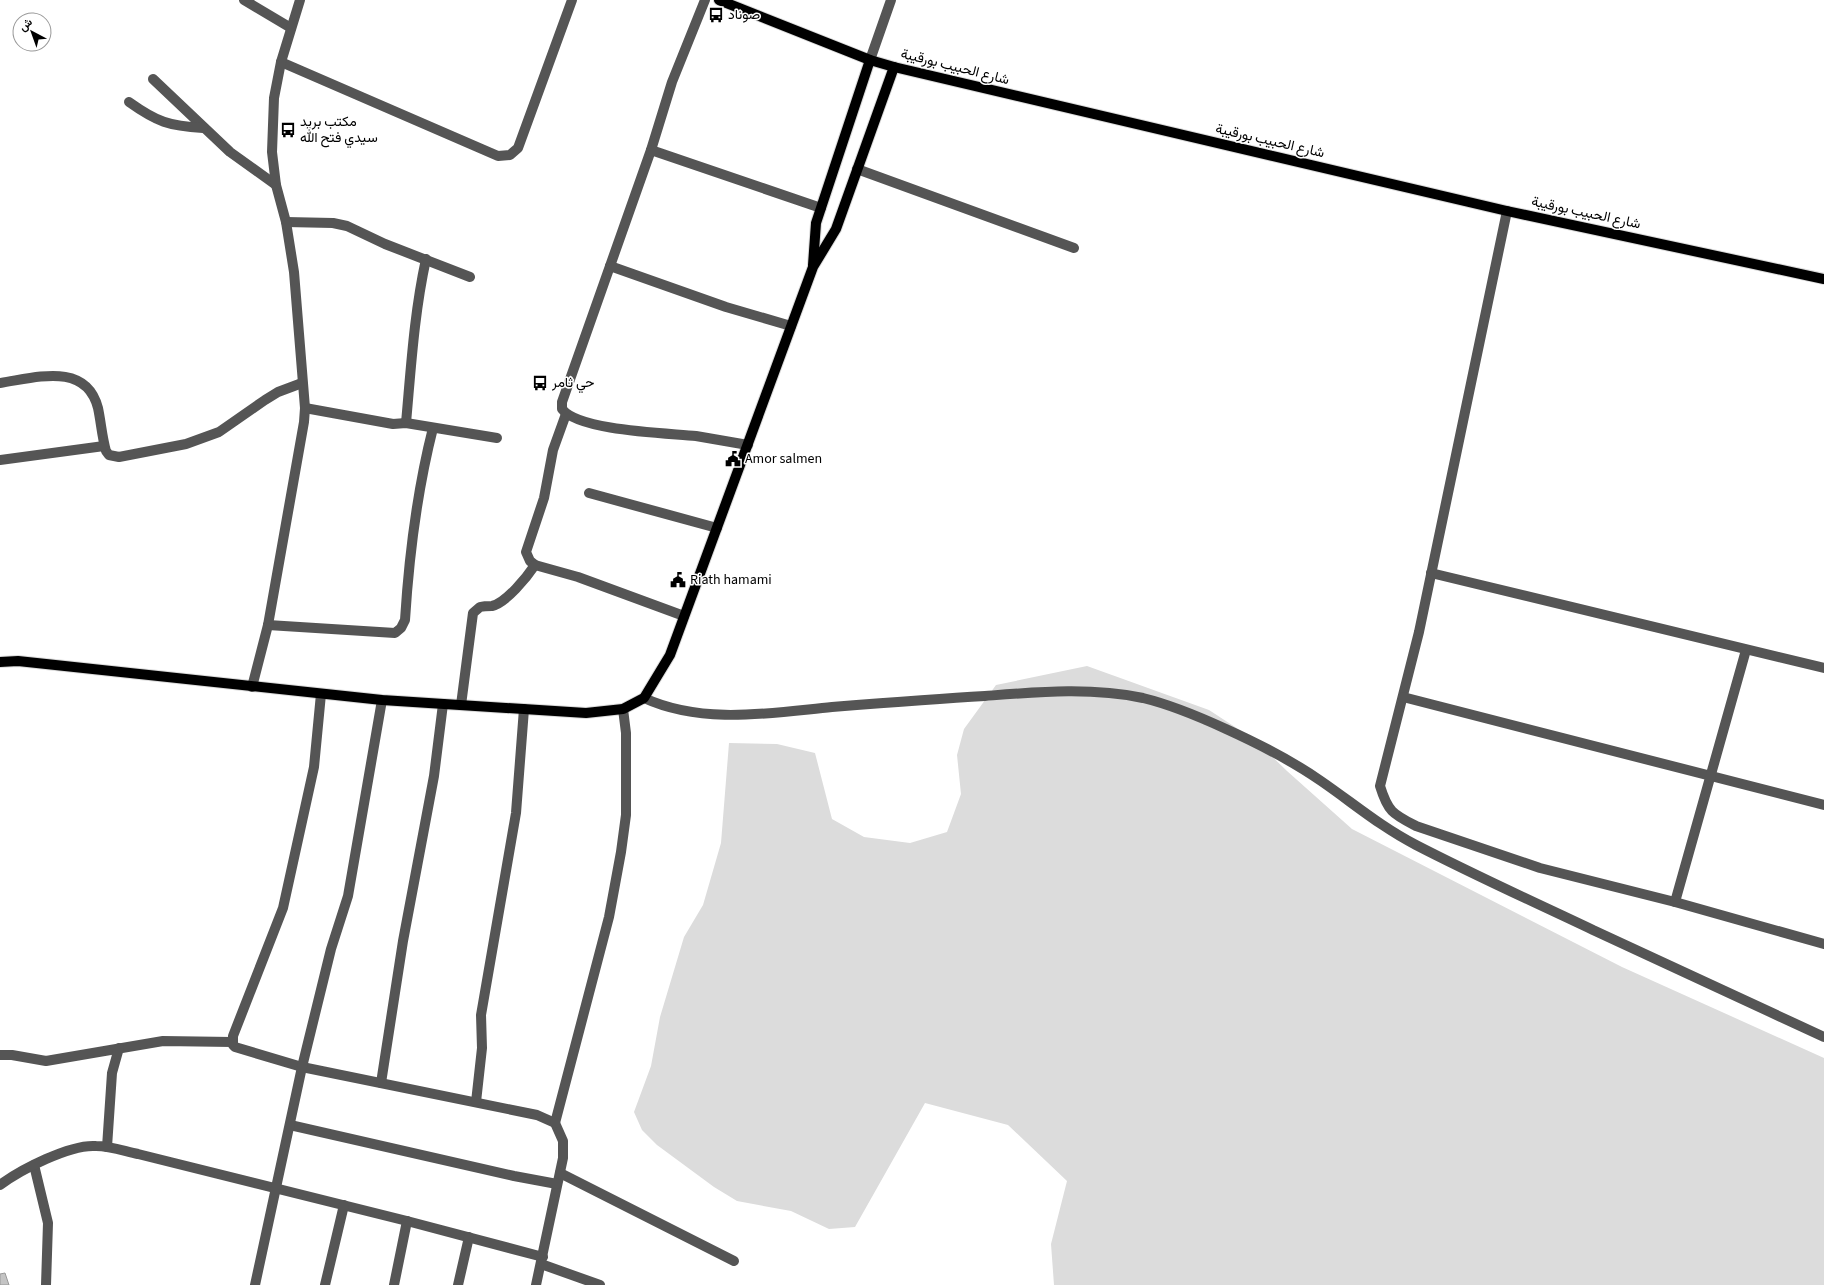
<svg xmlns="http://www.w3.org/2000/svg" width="1824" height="1285" font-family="'Source Sans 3',Vazirmatn,sans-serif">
<rect width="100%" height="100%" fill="#fff"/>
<polygon fill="#dcdcdc" points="1087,666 1209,710 1255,740 1287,771 1352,829 1622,967 1824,1058 1824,1285 1054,1285 1051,1244 1067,1181 1008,1125 925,1103 855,1227 829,1229 791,1211 737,1201 714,1187 657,1145 642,1130 634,1112 651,1066 660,1017 684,937 703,905 721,843 729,743 777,744 815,753 832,819 864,837 910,843 947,832 961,794 957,755 964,729 996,685"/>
<polygon fill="#c4c4c4" stroke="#999" points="5,1273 9,1285 0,1285 0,1274"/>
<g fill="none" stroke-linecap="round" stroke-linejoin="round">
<defs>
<g id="major">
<polyline points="719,0 870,60 894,67 1507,211 1824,279"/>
<polyline points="813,265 816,223 870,60"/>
<polyline points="0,662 18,661 382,700 586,713 623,709 644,698 670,655 813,267 836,229 894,67"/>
</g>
</defs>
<use href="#major" stroke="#dbdbdb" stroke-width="12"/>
<g stroke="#555" stroke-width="10">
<polyline points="244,0 291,28"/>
<path d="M705 0 672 82 651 150 562 402V409C579 431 667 433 696 436 713 439 730 442 748 445"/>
<polyline points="870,60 891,0"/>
<polyline points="281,62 498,156 510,155 518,148 572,0"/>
<polyline points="153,79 230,152 276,185"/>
<path d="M129 102C157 122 169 126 203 128"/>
<polyline points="651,150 821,208"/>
<polyline points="857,169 1074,248"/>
<path d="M1507 211 1419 632 1380 786C1388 812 1393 814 1416 826L1540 868 1675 902 1824 944"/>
<polyline points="286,222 333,223 347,226 385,244 470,277"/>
<polyline points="610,266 726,307 791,326"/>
<path d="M0 383C35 378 86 361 98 408 101 422 102 437 106 451L109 455 119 457 186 444 219 432 265 400 278 392 302 383"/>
<polyline points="305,408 393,424 406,423 497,438"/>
<polyline points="566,414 553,450 544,498 526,552 530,561 535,565 578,577 684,616"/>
<path d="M406 423C411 368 414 314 426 259"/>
<polyline points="0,460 104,446"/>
<polyline points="589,493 717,528"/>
<polyline points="1431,573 1824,668"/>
<path d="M268 625 395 633 401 628 405 620C409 556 417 491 433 428"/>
<polyline points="252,687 268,625 304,422 305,408 294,272 286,222 276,185 272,152 274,98 281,62 300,0"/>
<polyline points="321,694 314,767 283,908 233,1036 233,1045 235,1047 302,1067 537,1115 555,1123 563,1141 563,1158 536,1285"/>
<polyline points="1403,697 1824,805"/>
<path d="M644 698C703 725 770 713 832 707 883 703 934 699 985 696 1037 692 1091 687 1143 698 1172 705 1200 717 1226 729 1259 744 1291 760 1321 781 1353 803 1381 827 1416 845 1474 875 1534 902 1593 930 1670 966 1747 1002 1824 1037"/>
<path d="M461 705 473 613 480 607C484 606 488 606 492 606 506 603 527 577 535 565"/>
<polyline points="1675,902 1746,650"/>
<polyline points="0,1055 12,1055 46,1061 163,1041 232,1042"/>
<polyline points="381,1083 403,941 434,776 443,704"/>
<polyline points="476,1102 482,1048 481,1015 516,813 524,709"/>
<polyline points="555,1123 609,917 621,852 626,815 626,733 623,709"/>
<polyline points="290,1125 514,1176 557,1184"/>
<polyline points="107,1147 112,1073 119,1048"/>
<polyline points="34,1165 48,1223 46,1285"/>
<polyline points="560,1173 734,1261"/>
<path d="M0 1185C20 1170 70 1144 96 1146 110 1146 124 1151 138 1154L407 1221 543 1257"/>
<polyline points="541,1264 600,1285"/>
<polyline points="255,1285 302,1067 331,949 348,896 382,700"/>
<polyline points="325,1285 344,1205"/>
<polyline points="394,1285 407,1221"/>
<polyline points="458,1285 469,1237"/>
</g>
<use href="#major" stroke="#000" stroke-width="10"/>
</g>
<defs>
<symbol id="bus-bare" viewBox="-9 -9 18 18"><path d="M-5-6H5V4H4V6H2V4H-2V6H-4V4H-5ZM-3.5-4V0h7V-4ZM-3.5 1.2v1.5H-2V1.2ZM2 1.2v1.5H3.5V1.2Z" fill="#000" stroke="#fff" stroke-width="2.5" paint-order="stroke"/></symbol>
<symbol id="civic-bare" viewBox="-9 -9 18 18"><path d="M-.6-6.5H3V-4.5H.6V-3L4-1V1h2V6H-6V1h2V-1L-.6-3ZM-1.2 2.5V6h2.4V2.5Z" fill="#000" stroke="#fff" stroke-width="2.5" paint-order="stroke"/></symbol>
</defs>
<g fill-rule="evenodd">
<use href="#bus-bare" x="705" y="4" width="22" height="22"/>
<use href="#bus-bare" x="277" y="119" width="22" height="22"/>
<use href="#bus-bare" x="529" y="372" width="22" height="22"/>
<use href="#civic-bare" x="722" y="448" width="22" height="22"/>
<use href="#civic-bare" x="667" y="569" width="22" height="22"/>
</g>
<g text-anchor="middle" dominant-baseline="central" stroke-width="3" stroke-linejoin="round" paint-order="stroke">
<g font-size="14" fill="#000" stroke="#fff" text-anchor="start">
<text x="728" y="15">صوناد</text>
<text x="300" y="122">مكتب بريد<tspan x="300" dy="16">سيدي فتح الله</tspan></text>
<text x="552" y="383">حي ثامر</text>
<text x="745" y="459">Amor salmen</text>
<text x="690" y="580">Riath hamami</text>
</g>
<g font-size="14" fill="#000" stroke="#fff">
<text transform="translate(955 67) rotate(14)">شارع الحبيب بورقيبة</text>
<text transform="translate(1270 141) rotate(13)">شارع الحبيب بورقيبة</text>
<text transform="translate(1586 213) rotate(12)">شارع الحبيب بورقيبة</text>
</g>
</g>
<g transform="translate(32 32) rotate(319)"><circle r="19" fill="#ffffff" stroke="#999999"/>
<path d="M0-3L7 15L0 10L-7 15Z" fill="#000000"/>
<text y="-6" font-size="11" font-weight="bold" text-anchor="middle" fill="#000000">ش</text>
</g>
</svg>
